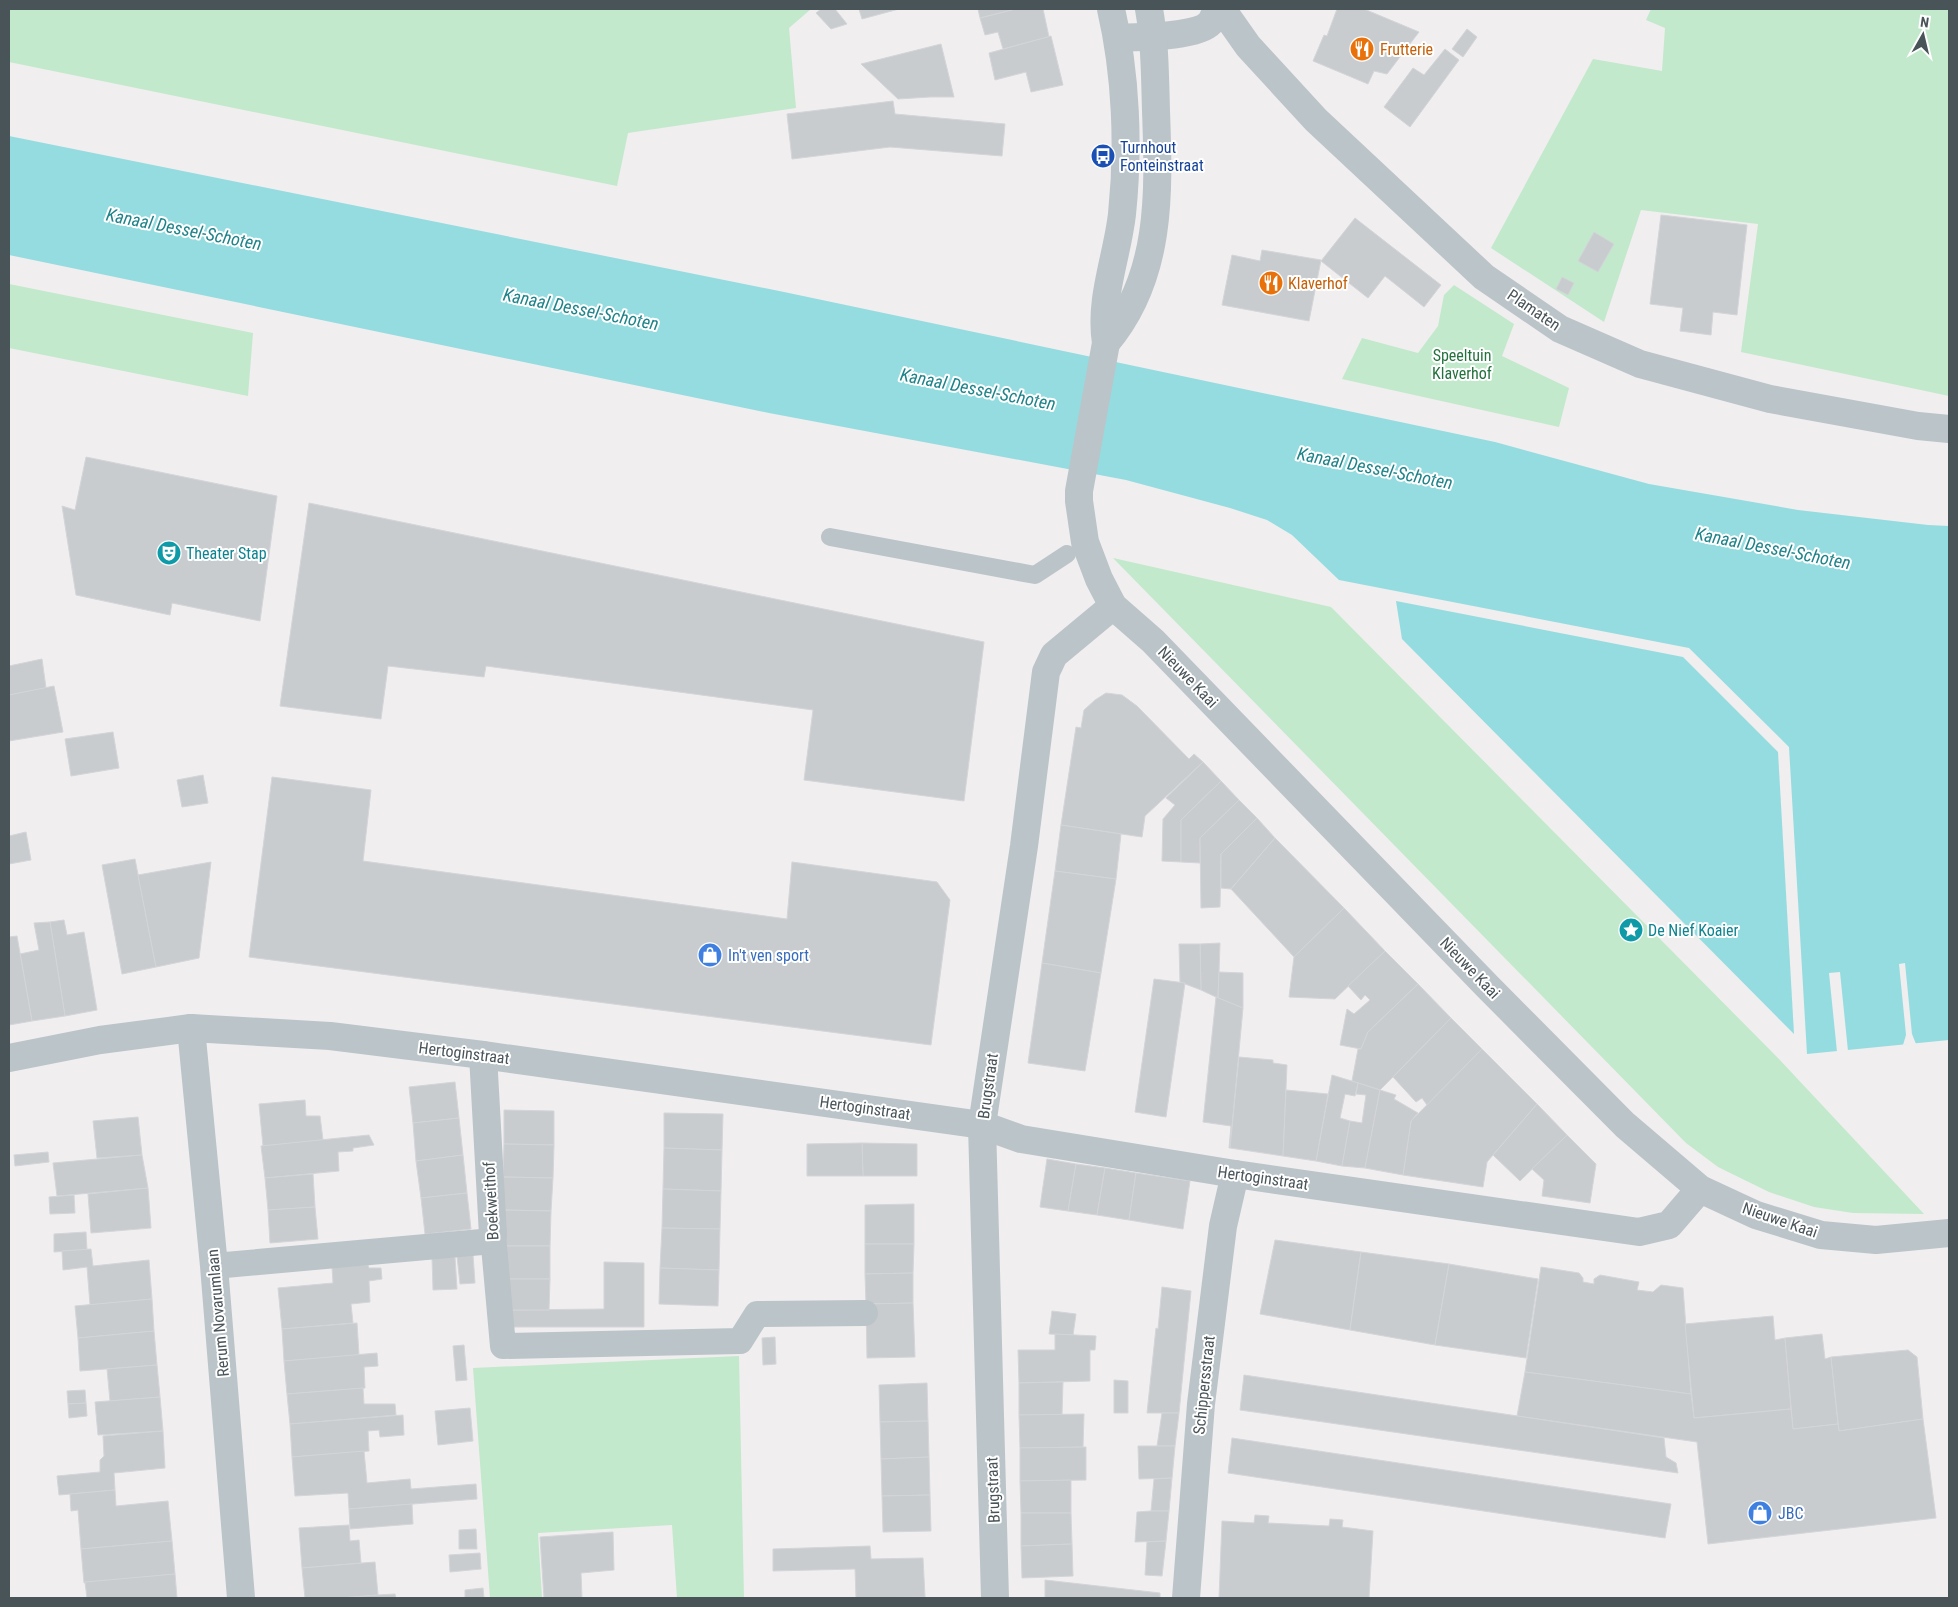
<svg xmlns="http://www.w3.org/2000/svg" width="1958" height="1607" font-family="'Roboto Condensed',sans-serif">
<rect width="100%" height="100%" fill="#f0eeef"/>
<g fill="#c2e9cb">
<polygon points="9,9 811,9 789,28 796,108 628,133 617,186 9,62"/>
<polygon points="1651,9 1949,9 1949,396 1741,352 1758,224 1641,210 1604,322 1491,248 1593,59 1662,71 1665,28 1646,20"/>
<polygon points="9,284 253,333 248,396 9,348"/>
<polygon points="1454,285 1514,324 1502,356 1569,388 1559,427 1342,379 1362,338 1418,353 1438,326 1444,295"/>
<polygon points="1113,558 1331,607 1777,1057 1924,1214 1853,1213 1814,1207 1769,1192 1718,1167 1686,1143"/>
<polygon points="739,1356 744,1598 677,1598 672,1525 538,1533 542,1598 490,1598 473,1368"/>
</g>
<g fill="#94dce0">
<polygon points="9,136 784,292 1495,442 1649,484 1798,510 1928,525 1949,526 1949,1040 1807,1054 1789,747 1689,648 1339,580 1292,535 1267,520 1230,508 1126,480 769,413 9,255"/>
<polygon points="1396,601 1683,657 1778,752 1794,1034 1402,639"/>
</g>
<g fill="#f0eeef">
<polygon points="1905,963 1912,1034 1916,1044 1903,1045 1906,1035 1899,964"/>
<polygon points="1840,972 1848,1051 1837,1052 1829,973"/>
</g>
<g fill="#c9cccf" stroke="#d3d5d9">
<polygon points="821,9 835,9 847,24 831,29 816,13"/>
<polygon points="859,9 899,9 862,19"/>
<polygon points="978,9 1016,9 980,18"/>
<polygon points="1016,9 1043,9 1049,37 1003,49 998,32 985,35 980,18"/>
<polygon points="1337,9 1364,9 1419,32 1387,74 1374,71 1368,84 1313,61 1324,35 1327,36"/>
<polygon points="1467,29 1477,37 1463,57 1452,49"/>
<polygon points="1051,36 1063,85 1031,92 1026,72 995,80 989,53"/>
<polygon points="941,44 954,97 930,97 898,99 861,64"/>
<polygon points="1445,49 1459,60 1410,127 1384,107 1413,68 1424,75"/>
<polygon points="893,101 895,114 1005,124 1002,156 890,147 792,159 787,114"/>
<polygon points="1661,215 1747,225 1737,315 1713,312 1711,335 1680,331 1683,308 1650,304"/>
<polygon points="1355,218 1441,285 1424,307 1385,276 1368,298 1321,261"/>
<polygon points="1594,232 1614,244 1598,272 1578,261"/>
<polygon points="1262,250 1321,260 1309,321 1222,305 1232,255 1260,261"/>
<polygon points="1562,277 1574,283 1568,295 1556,289"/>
<polygon points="86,457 277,496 260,621 172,603 170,615 76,595 62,506 75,510"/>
<polygon points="309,503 984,642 964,801 804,780 813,710 486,666 484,677 388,666 381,719 280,706"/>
<polygon points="42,659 46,688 9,695 9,666"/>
<polygon points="54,686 63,732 9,741 9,695"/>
<polygon points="1106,693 1122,695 1137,706 1189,759 1194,754 1203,762 1145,816 1142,837 1061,825 1076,727 1081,728 1084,710 1095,700"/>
<polygon points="113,732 119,768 71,776 65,739"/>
<polygon points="1203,762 1221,781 1181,820 1181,862 1162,861 1163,819 1175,805 1166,798"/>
<polygon points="203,775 208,803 182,807 177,780"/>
<polygon points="272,777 371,790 363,861 787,919 792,862 937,882 950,900 931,1045 249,957"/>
<polygon points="1221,781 1239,800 1200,838 1200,863 1181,862 1181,820"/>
<polygon points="1239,800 1257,818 1221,854 1220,907 1201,908 1200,838"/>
<polygon points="1257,818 1275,838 1231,889 1221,888 1221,854"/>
<polygon points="1061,825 1121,834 1116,879 1055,871"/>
<polygon points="26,832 31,860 9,864 9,836"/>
<polygon points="1275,838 1344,908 1294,957 1231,889"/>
<polygon points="135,859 156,967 122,974 102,865"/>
<polygon points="211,862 199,958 156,967 138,875"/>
<polygon points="1055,871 1116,879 1101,973 1042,963"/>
<polygon points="1344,908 1385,951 1335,999 1289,997 1294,957"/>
<polygon points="64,920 67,935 84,932 97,1010 65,1016 50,922"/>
<polygon points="50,922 65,1016 32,1021 20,954 39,950 34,923"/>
<polygon points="17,936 32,1021 9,1025 9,937"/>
<polygon points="1220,943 1219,972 1218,998 1201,990 1200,944"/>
<polygon points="1179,944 1200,944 1201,990 1180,982"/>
<polygon points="1385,951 1418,984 1368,1032 1361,1049 1340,1045 1347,1009 1354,1014 1370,1000 1365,995 1361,1000 1348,986"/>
<polygon points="1042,963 1101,973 1085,1071 1028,1063"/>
<polygon points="1219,972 1243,973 1243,1008 1218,998"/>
<polygon points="1154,979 1185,983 1166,1117 1135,1112"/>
<polygon points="1418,984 1451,1018 1380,1090 1352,1081 1358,1049 1361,1049 1368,1032"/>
<polygon points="1216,997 1243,1008 1230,1148 1229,1148 1231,1126 1203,1122"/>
<polygon points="1451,1018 1482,1049 1427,1105 1422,1098 1416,1102 1393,1077"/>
<polygon points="1482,1049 1537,1104 1487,1162 1483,1187 1403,1175 1411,1121"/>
<polygon points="1239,1057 1273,1060 1273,1063 1287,1065 1283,1156 1230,1148"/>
<polygon points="1332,1075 1358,1083 1355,1096 1345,1094 1340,1118 1350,1121 1342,1166 1316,1161"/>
<polygon points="455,1082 459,1118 413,1123 409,1087"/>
<polygon points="1358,1083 1380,1090 1365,1168 1342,1166 1350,1121 1362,1123 1366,1095 1356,1094"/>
<polygon points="1286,1090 1328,1094 1316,1161 1283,1156"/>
<polygon points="1380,1090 1396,1095 1394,1099 1418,1113 1411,1121 1403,1175 1365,1168"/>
<polygon points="305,1100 306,1116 320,1116 323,1140 263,1146 259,1104"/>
<polygon points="1537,1104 1567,1135 1520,1181 1493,1155"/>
<polygon points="504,1110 554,1111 554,1145 504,1144"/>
<polygon points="664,1113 723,1114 722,1150 664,1148"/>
<polygon points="138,1117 142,1155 97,1158 93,1121"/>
<polygon points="459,1118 463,1155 416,1161 413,1123"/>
<polygon points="369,1135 374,1145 353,1148 353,1151 338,1152 339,1171 265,1178 261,1146"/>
<polygon points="1567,1135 1596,1164 1590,1203 1542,1196 1544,1180 1532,1169"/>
<polygon points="862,1143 917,1144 917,1176 863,1176"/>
<polygon points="862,1143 863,1176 807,1176 807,1144"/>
<polygon points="504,1144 554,1145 553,1178 503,1177"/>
<polygon points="664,1148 722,1150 721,1191 663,1189"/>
<polygon points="48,1152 49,1162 15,1166 14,1155"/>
<polygon points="142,1155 148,1188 57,1196 53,1163"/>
<polygon points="463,1155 467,1193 421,1198 416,1161"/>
<polygon points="1047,1159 1076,1164 1068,1211 1040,1207"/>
<polygon points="1076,1164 1105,1168 1097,1215 1068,1211"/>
<polygon points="1105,1168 1136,1173 1129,1220 1097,1215"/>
<polygon points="1136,1173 1190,1181 1183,1229 1129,1220"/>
<polygon points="313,1174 315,1207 268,1210 265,1178"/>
<polygon points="503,1177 553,1178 551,1211 503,1210"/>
<polygon points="148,1188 151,1228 91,1233 88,1194"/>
<polygon points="663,1189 721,1191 720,1229 662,1228"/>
<polygon points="467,1193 471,1229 425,1234 421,1198"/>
<polygon points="74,1195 75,1213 50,1214 49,1197"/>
<polygon points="914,1204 914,1244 865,1244 865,1205"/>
<polygon points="315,1207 318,1239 270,1243 268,1210"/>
<polygon points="503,1210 551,1211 550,1246 503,1246"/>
<polygon points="662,1228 720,1229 719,1270 660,1268"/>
<polygon points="86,1232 87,1250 54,1252 54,1234"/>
<polygon points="1275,1240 1361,1252 1350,1330 1260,1314"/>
<polygon points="865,1244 914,1244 913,1273 865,1274"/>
<rect x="503" y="1246" width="47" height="33"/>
<polygon points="91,1249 93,1266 149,1260 152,1299 90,1305 87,1267 63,1270 62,1251"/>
<polygon points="1361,1252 1449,1264 1435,1345 1350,1330"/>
<polygon points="473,1254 475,1283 460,1284 457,1256"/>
<polygon points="455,1257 457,1289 433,1290 432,1258"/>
<polygon points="604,1262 644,1263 644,1327 504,1327 504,1310 604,1309"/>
<polygon points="1449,1264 1538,1279 1526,1358 1435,1345"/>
<polygon points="368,1265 369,1268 381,1268 382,1279 369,1281 370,1302 351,1304 353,1323 282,1329 278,1288 333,1283 332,1267"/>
<polygon points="1541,1267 1579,1273 1583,1278 1583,1282 1594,1284 1594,1279 1600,1275 1639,1282 1637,1290 1653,1292 1661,1285 1683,1288 1691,1394 1525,1372"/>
<polygon points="660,1268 719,1270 718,1306 659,1304"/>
<polygon points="913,1273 913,1303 866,1304 865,1274"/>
<polygon points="503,1279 550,1279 549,1310 503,1310"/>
<polygon points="1162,1287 1191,1291 1179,1413 1147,1413 1156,1328 1158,1329"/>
<polygon points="152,1299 154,1331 78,1338 75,1306"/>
<polygon points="913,1303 915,1357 867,1358 866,1304"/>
<polygon points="1052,1311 1076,1314 1073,1335 1049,1334"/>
<polygon points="1773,1316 1775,1340 1785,1338 1791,1409 1694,1418 1685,1324"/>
<polygon points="357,1323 359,1355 284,1361 282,1329"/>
<polygon points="154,1331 157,1365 80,1371 78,1338"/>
<polygon points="1055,1334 1096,1336 1095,1350 1090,1350 1090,1381 1019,1383 1018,1350 1055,1350"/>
<polygon points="1822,1334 1825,1359 1831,1357 1838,1424 1793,1429 1785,1338"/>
<polygon points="775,1337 776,1364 763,1365 762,1338"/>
<polygon points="464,1345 467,1380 456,1381 453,1346"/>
<polygon points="1908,1350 1917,1357 1923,1419 1839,1431 1831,1357"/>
<polygon points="377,1353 378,1366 364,1367 365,1388 287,1394 284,1361"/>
<polygon points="157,1365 160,1397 110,1401 107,1369"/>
<polygon points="1525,1372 1691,1394 1694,1418 1791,1409 1793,1429 1838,1424 1839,1431 1923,1419 1936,1518 1708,1544 1697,1442 1517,1416"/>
<polygon points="1244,1375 1664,1438 1666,1457 1676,1463 1678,1473 1240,1410"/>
<polygon points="1114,1380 1128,1381 1128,1413 1114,1413"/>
<polygon points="1063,1382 1062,1415 1019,1415 1019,1383"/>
<polygon points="927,1383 928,1421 880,1422 879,1385"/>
<polygon points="363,1388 364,1404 395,1404 396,1415 290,1424 287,1394"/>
<polygon points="85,1390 86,1403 68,1404 67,1391"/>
<polygon points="160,1397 163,1431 98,1435 95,1402"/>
<polygon points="86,1403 87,1416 69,1418 68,1404"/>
<polygon points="470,1408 473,1441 438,1445 435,1411"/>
<polygon points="1162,1413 1179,1413 1175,1446 1157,1446"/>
<polygon points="1084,1414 1083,1447 1020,1448 1019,1415"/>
<polygon points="403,1415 404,1435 380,1437 379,1430 368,1431 369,1451 292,1457 290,1424"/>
<polygon points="928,1421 929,1457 881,1459 880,1422"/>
<polygon points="163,1431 165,1468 114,1473 115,1490 59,1495 57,1476 100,1472 100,1460 104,1456 103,1436"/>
<polygon points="1232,1438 1671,1504 1665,1538 1228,1473"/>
<polygon points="1138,1446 1175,1446 1172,1478 1139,1479"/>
<polygon points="1086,1447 1086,1480 1020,1481 1020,1448"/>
<polygon points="364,1451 367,1483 410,1479 411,1489 476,1484 477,1499 349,1509 348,1493 295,1496 292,1457"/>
<polygon points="929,1457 930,1495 882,1496 881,1459"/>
<polygon points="1172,1478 1169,1511 1151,1511 1154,1479"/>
<polygon points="1071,1480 1071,1513 1021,1513 1020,1481"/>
<polygon points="115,1490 116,1506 168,1501 172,1541 81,1549 78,1510 71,1511 70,1494"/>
<polygon points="930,1495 931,1531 883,1532 882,1496"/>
<polygon points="412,1504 413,1524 350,1529 349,1509"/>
<polygon points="1151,1511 1169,1511 1166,1541 1135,1542 1137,1512"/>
<polygon points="1021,1513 1071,1513 1072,1544 1021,1546"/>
<polygon points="1255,1515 1269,1516 1268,1523 1329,1526 1330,1519 1343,1520 1342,1527 1373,1531 1369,1598 1219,1598 1222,1521 1254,1523"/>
<polygon points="349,1525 350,1541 359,1540 361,1563 302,1568 299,1528"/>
<polygon points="476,1529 477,1549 459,1549 459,1530"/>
<polygon points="613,1532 614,1570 581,1573 582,1598 544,1598 540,1537"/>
<polygon points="172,1541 175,1574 84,1583 81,1549"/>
<polygon points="1166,1541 1162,1576 1145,1575 1147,1542"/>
<polygon points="1072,1544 1073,1576 1022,1578 1021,1546"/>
<polygon points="870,1546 871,1559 923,1558 925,1597 856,1598 855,1569 773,1571 773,1549"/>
<polygon points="480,1553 481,1569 450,1572 449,1555"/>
<polygon points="375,1562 378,1595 340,1598 305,1598 302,1568"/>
<polygon points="175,1574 177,1598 87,1598 85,1582"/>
<polygon points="1045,1580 1160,1593 1160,1598 1045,1598"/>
<polygon points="483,1588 484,1598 465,1598 465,1590"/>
<polygon points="395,1594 396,1598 340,1598 378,1595"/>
</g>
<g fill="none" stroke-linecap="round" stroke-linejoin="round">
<polyline stroke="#bbc4c9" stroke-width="18" points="830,537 1035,575 1067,554"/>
<g stroke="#bbc4c9" stroke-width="26">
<polyline points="493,1235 503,1346 740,1341 757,1314 865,1313"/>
<polyline points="214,1266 493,1241"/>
</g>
<g stroke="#bbc4c9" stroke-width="28">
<polyline points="1222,9 1248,46 1316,120 1484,277 1560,329 1640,364 1770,399 1918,426 1949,429"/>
<path d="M1118 38C1137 37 1197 37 1210 23 1213 19 1215 13 1217 9"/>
<polyline points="191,1028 214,1266 241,1598"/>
<polyline points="483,1055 493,1235"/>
<polyline points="9,1058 100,1040 191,1028 330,1036 483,1055 982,1125 1021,1139 1235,1174 1639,1232 1669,1225 1700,1189"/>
<polyline points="995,1598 982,1125 1024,846 1046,672 1054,655 1113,606"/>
<polyline points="1186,1598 1201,1404 1223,1226 1235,1174"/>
</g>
<g stroke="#bbc4c9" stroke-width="28">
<path d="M1111 9C1126 74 1129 147 1122 214 1117 258 1099 299 1106 343L1079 491V501L1085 542 1099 579 1113 606 1153 641 1488 987 1625 1125 1700 1189 1756 1215 1821 1235 1876 1240 1949 1233"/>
<path d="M1106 343C1162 277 1159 193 1156 111 1155 77 1155 43 1149 9"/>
</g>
</g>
<defs>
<symbol id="restaurant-disc" viewBox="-11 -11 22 22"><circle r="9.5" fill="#e8710a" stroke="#fff"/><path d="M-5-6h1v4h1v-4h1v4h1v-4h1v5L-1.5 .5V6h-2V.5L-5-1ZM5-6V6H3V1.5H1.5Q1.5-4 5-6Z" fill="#fff"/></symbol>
<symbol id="bus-disc" viewBox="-11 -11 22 22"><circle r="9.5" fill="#1a4fb4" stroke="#fff"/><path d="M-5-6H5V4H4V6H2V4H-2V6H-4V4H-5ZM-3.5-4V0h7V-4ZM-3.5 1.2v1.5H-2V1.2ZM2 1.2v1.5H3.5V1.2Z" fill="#fff"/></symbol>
<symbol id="theatre-disc" viewBox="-11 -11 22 22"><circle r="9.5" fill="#0f9aa8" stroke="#fff"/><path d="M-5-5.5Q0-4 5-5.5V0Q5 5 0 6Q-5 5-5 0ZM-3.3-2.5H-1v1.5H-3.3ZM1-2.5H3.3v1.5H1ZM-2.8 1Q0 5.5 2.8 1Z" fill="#fff"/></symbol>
<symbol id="sight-disc" viewBox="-11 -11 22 22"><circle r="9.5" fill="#0f9aa8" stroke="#fff"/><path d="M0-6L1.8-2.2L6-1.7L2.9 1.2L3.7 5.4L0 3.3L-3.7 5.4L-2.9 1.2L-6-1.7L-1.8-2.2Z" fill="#fff"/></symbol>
<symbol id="shop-disc" viewBox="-11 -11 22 22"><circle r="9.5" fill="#3f7fe0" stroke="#fff"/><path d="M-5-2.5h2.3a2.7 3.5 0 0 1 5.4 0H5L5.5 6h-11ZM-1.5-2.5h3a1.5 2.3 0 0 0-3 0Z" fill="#fff"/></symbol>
</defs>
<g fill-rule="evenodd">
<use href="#restaurant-disc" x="1348" y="35" width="28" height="28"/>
<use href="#bus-disc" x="1089" y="142" width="28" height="28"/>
<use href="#restaurant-disc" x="1257" y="269" width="28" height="28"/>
<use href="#theatre-disc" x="155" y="539" width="28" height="28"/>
<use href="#sight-disc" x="1617" y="916" width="28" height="28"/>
<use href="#shop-disc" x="696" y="941" width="28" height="28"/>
<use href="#shop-disc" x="1746" y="1499" width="28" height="28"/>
</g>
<g text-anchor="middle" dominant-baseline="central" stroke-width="4" stroke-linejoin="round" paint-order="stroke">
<g font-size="16" fill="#c56008" stroke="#fff" text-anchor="start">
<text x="1380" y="49">Frutterie</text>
<text x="1288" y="283">Klaverhof</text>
</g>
<g font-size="16" fill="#164399" stroke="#fff" text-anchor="start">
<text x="1120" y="147">Turnhout<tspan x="1120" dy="18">Fonteinstraat</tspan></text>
</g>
<g font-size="16" fill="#495459" stroke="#fff">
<text transform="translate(1534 310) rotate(34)">Plamaten</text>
<text transform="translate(1188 677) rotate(46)">Nieuwe Kaai</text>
<text transform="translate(1470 968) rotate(46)">Nieuwe Kaai</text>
<text transform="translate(464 1053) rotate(7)">Hertoginstraat</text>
<text transform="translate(988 1086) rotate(-82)">Brugstraat</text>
<text transform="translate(865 1108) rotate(8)">Hertoginstraat</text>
<text transform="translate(1263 1178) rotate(8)">Hertoginstraat</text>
<text transform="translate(491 1201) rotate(-93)">Boekweithof</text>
<text transform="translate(1780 1220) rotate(19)">Nieuwe Kaai</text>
<text transform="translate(218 1313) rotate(-95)">Rerum Novarumlaan</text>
<text transform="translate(1204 1385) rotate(-84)">Schippersstraat</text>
<text transform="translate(993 1490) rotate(-92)">Brugstraat</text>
</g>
<g font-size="16" fill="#23713d" stroke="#fff">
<text x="1462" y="355">Speeltuin<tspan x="1462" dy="18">Klaverhof</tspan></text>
</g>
<g font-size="16" fill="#0d838f" stroke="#fff" text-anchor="start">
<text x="186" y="553">Theater Stap</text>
<text x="1648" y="930">De Nief Koaier</text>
</g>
<g font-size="16" fill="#366cbe" stroke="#fff" text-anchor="start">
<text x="728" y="955">In't ven sport</text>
<text x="1778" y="1513">JBC</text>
</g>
<g font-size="18" font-style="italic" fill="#1d8389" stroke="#fff">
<text transform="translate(184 229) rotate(11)">Kanaal Dessel-Schoten</text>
<text transform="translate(581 309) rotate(11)">Kanaal Dessel-Schoten</text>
<text transform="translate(978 389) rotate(11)">Kanaal Dessel-Schoten</text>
<text transform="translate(1375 468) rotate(11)">Kanaal Dessel-Schoten</text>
<text transform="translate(1773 548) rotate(11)">Kanaal Dessel-Schoten</text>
</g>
</g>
<rect width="1958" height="1607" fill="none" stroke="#495459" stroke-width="20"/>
<g transform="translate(1923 35) rotate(8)" stroke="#ffffff" stroke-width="4" paint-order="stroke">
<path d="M0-4L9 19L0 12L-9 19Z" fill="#495459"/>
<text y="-8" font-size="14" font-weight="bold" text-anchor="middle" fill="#495459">N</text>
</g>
</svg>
